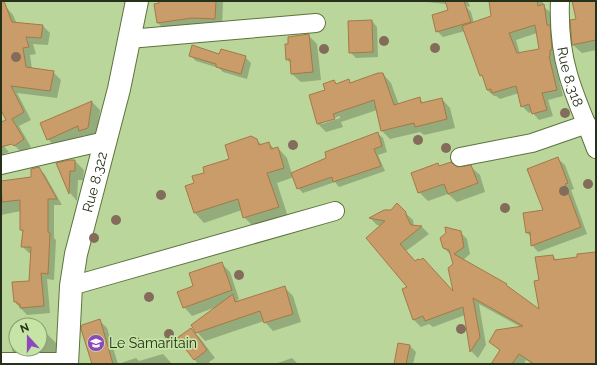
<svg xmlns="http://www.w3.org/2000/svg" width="597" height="365" font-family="Raleway,sans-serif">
<rect width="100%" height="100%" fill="#bad69a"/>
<g fill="#0003" fill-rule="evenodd">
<polygon points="160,1 223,1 222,26 165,30 158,23"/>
<path d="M417 1H468L470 7 466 6 471 12 474 23 493 17 490 1H543V6L550 12 557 62 555 63 563 96 548 100 553 116 539 120 532 112 529 113 522 106 519 93 500 99 496 96H494L487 90 484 78 481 75 465 31 443 37 437 31 465 6ZM537 33 540 50 520 54 516 40Z"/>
<polygon points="573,1 596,1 596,50 582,53 573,45 571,21 577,20"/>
<polygon points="6,7 13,15 17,24 43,26 50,33 48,45 33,44 36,54 30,55 32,69 53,72 61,80 57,98 17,93 31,120 19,126 31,147 22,153 14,145 8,121 1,107 1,9"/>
<polygon points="372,21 377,27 378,57 356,58 350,52"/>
<polygon points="309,36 317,44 321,80 301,82 292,74 291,63 287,60"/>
<polygon points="220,55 245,57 251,63 247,79 223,72 219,68 196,61 191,56"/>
<path d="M383 74 391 83 399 105 419 99 424 103 442 99 450 108 455 128 424 135 420 132 390 139 381 130 377 110 341 122 343 127 326 132 318 124 327 90 334 81 337 84 349 81 351 83ZM340 116V118L322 124V122Z"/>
<polygon points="92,102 100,110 96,136 89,138 85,135 56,148 48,139"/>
<polygon points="377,133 383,138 387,152 378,155 385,171 339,187 335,182 303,193 298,188 294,177 277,183 288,217 254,227 244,217 242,210 204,223 195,213 187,187 195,184 206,173 230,159 257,140 262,145 269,143 274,149 278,148 287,158 292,174"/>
<polygon points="1,143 9,152 1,155"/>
<polygon points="558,159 565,165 574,189 571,190 587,234 538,252 532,245 531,237 527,233 544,211"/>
<polygon points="69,161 75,161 84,170 83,180 78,180 77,201 70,193 58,164"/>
<polygon points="437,164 440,167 457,168 471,167 480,175 485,192 457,202 448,194 428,201 419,192"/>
<polygon points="39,168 45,175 62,205 54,205 54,238 56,240 54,280 47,279 50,313 27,315 15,302 29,281 32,253 29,253 22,246 23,233 21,230 21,211 1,215 1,182 31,177"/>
<polygon points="397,205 413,220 414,227 422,227 429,234 406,251 416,262 455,294 454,264 451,255 444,248 460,232 467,239 470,254 463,260 506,285 540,311 540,281 553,256 557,261 596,253 596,364 532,364 526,360 524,364 495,364 500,351 491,342 521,327 479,304 486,345 478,358 471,351 465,315 433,327 429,324 421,327 414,320 409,287 381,226 377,225 370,218 392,211"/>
<polygon points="221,263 230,272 239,299 237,300 239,302 284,287 293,296 301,322 273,331 264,321 205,341 197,332 216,307 192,316 184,307 195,287"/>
<polygon points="99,320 107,328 118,364 136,358 139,361 163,354 172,364 93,364"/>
<polygon points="191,329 199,337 215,358 209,362 210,364 198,364 179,338"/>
<polygon points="40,334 47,334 58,345 58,362 23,362 12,351 12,335 16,335 16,349 40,349"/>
<polygon points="410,346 416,352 413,364 395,364"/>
<polygon points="292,358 298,364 275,364"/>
</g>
<g fill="#ca9c69" stroke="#a57947" fill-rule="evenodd">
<polygon points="1,1 4,1 12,22 43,25 41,38 26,37 29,47 23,48 26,67 54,71 50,91 11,86 24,112 12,119 24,139 14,146 12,144 1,147 1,122 6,120 1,110"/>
<polygon points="159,1 216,1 215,19 192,18 157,23 154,4 159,3"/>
<polygon points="445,1 464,1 471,22 436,32 432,15 448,10"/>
<path d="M489 1H537L538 6 544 4 547 25H550L552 50H550V56H549L557 90 542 93 547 110 532 114 529 104 521 107 516 86 492 93 491 89 487 90 482 75 480 76 462 26 491 16ZM535 25 539 49 517 53 509 33Z"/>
<polygon points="572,1 596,1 596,40 572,45 570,20 576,19"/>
<polygon points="372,20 373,52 349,53 348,21"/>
<polygon points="309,34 313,72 291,74 290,59 286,60 285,44 288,44 288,37"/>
<polygon points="192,45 219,54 221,49 246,56 241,74 216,67 216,64 189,56"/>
<polygon points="378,73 383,73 394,105 420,97 421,103 442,98 447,119 415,127 414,123 381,131 374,100 333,114 335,119 317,124 309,95 325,90 323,84 334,80 336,84 349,79 350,83"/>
<polygon points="92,101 88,128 79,131 78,126 47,140 40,123"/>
<polygon points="378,132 382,146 374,149 381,166 333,182 332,177 297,189 291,173 326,158 325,152"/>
<polygon points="251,136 257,139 259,145 269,142 271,149 278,147 284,168 267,173 279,207 243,218 238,199 194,213 185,186 194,183 192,176 204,173 203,167 229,159 225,145"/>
<polygon points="558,157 568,183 565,184 581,227 531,246 530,232 526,233 523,213 543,210 527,169"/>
<polygon points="69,160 75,160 75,171 70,171 69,194 56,163"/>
<polygon points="451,162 457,167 471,165 478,183 448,194 444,184 418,193 411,173 438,163 439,166"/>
<polygon points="39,167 57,199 48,199 48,232 50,233 48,274 41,273 44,306 20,308 20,304 17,304 17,302 14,302 12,282 29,281 31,247 21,247 23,230 20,230 20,200 2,202 1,181 31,177 31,169"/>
<polygon points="397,203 406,212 406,215 411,225 422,226 400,244 415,261 418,259 420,260 423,258 453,291 448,268 453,264 449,250 443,248 440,238 446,233 445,227 461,231 464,247 454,254 507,284 506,285 539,309 534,281 539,280 535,257 553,255 554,260 577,257 577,254 596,252 596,364 534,364 519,354 512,364 491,364 500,350 489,342 496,330 523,326 473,298 480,337 470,352 463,307 425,321 423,316 413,320 402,289 407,287 366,238 385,221 369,218 384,210 391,210"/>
<polygon points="222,262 232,290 183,308 177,292 193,286 189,273"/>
<polygon points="285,286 293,314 264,323 260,311 196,333 191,325 233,294 235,302"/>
<polygon points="100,319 113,364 92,364 81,329 82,325"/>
<polygon points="191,328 207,350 194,360 177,338"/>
<polygon points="398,343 410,345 406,364 394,364"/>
</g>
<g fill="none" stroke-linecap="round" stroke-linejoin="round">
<defs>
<g id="minor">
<path id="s1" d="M560 1C559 26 561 50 568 74 575 99 587 124 596 149"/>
<polyline points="129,39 316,23"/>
<polyline points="460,157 532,143 587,124"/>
<polyline points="1,165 105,141"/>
<polyline points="71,286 335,211"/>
<polyline points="1,362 67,362"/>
</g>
<g id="major">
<path id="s2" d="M67 364 71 286 76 254 119 89 137 1"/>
</g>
</defs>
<use href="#minor" stroke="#5c743c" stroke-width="20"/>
<use href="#major" stroke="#5c743c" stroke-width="24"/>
<use href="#minor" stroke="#fff" stroke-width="18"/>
<use href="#major" stroke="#fff" stroke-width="22"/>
</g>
<g fill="#846c5b">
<circle cx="384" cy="41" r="5"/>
<circle cx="435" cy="48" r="5"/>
<circle cx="324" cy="49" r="5"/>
<circle cx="16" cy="57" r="5"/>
<circle cx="565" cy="113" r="5"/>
<circle cx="418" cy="140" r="5"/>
<circle cx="293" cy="145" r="5"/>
<circle cx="446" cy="148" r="5"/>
<circle cx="588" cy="184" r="5"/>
<circle cx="564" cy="191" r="5"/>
<circle cx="161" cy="195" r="5"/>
<circle cx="505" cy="208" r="5"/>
<circle cx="116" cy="220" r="5"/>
<circle cx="94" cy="238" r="5"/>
<circle cx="239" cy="275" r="5"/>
<circle cx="149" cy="297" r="5"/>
<circle cx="461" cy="329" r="5"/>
<circle cx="169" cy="334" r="5"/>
<circle cx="136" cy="342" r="5"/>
</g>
<defs>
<symbol id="school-disc" viewBox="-11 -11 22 22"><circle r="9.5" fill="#8c48bc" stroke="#c7e4a7"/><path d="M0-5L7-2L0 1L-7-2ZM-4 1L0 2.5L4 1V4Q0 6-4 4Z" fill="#fff"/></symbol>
</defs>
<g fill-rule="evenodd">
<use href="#school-disc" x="86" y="333" width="20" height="20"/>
</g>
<g text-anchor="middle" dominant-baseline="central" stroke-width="3.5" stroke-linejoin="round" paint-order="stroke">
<g font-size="14" fill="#263119" stroke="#c7e4a7">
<text stroke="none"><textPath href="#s1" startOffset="77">Rue 8.318</textPath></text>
<text stroke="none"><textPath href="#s2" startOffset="185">Rue 8.322</textPath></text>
</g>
<g font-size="14" fill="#263119" stroke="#c7e4a7" text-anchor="start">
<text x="109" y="343">Le Samaritain</text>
</g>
</g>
<rect width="597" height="365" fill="none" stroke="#263119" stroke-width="4"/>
<g transform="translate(28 337) rotate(339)"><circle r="19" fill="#c7e4a7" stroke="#879c6e"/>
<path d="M0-3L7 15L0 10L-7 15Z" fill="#8c48bc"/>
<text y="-6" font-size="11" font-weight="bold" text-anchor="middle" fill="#263119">N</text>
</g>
</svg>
